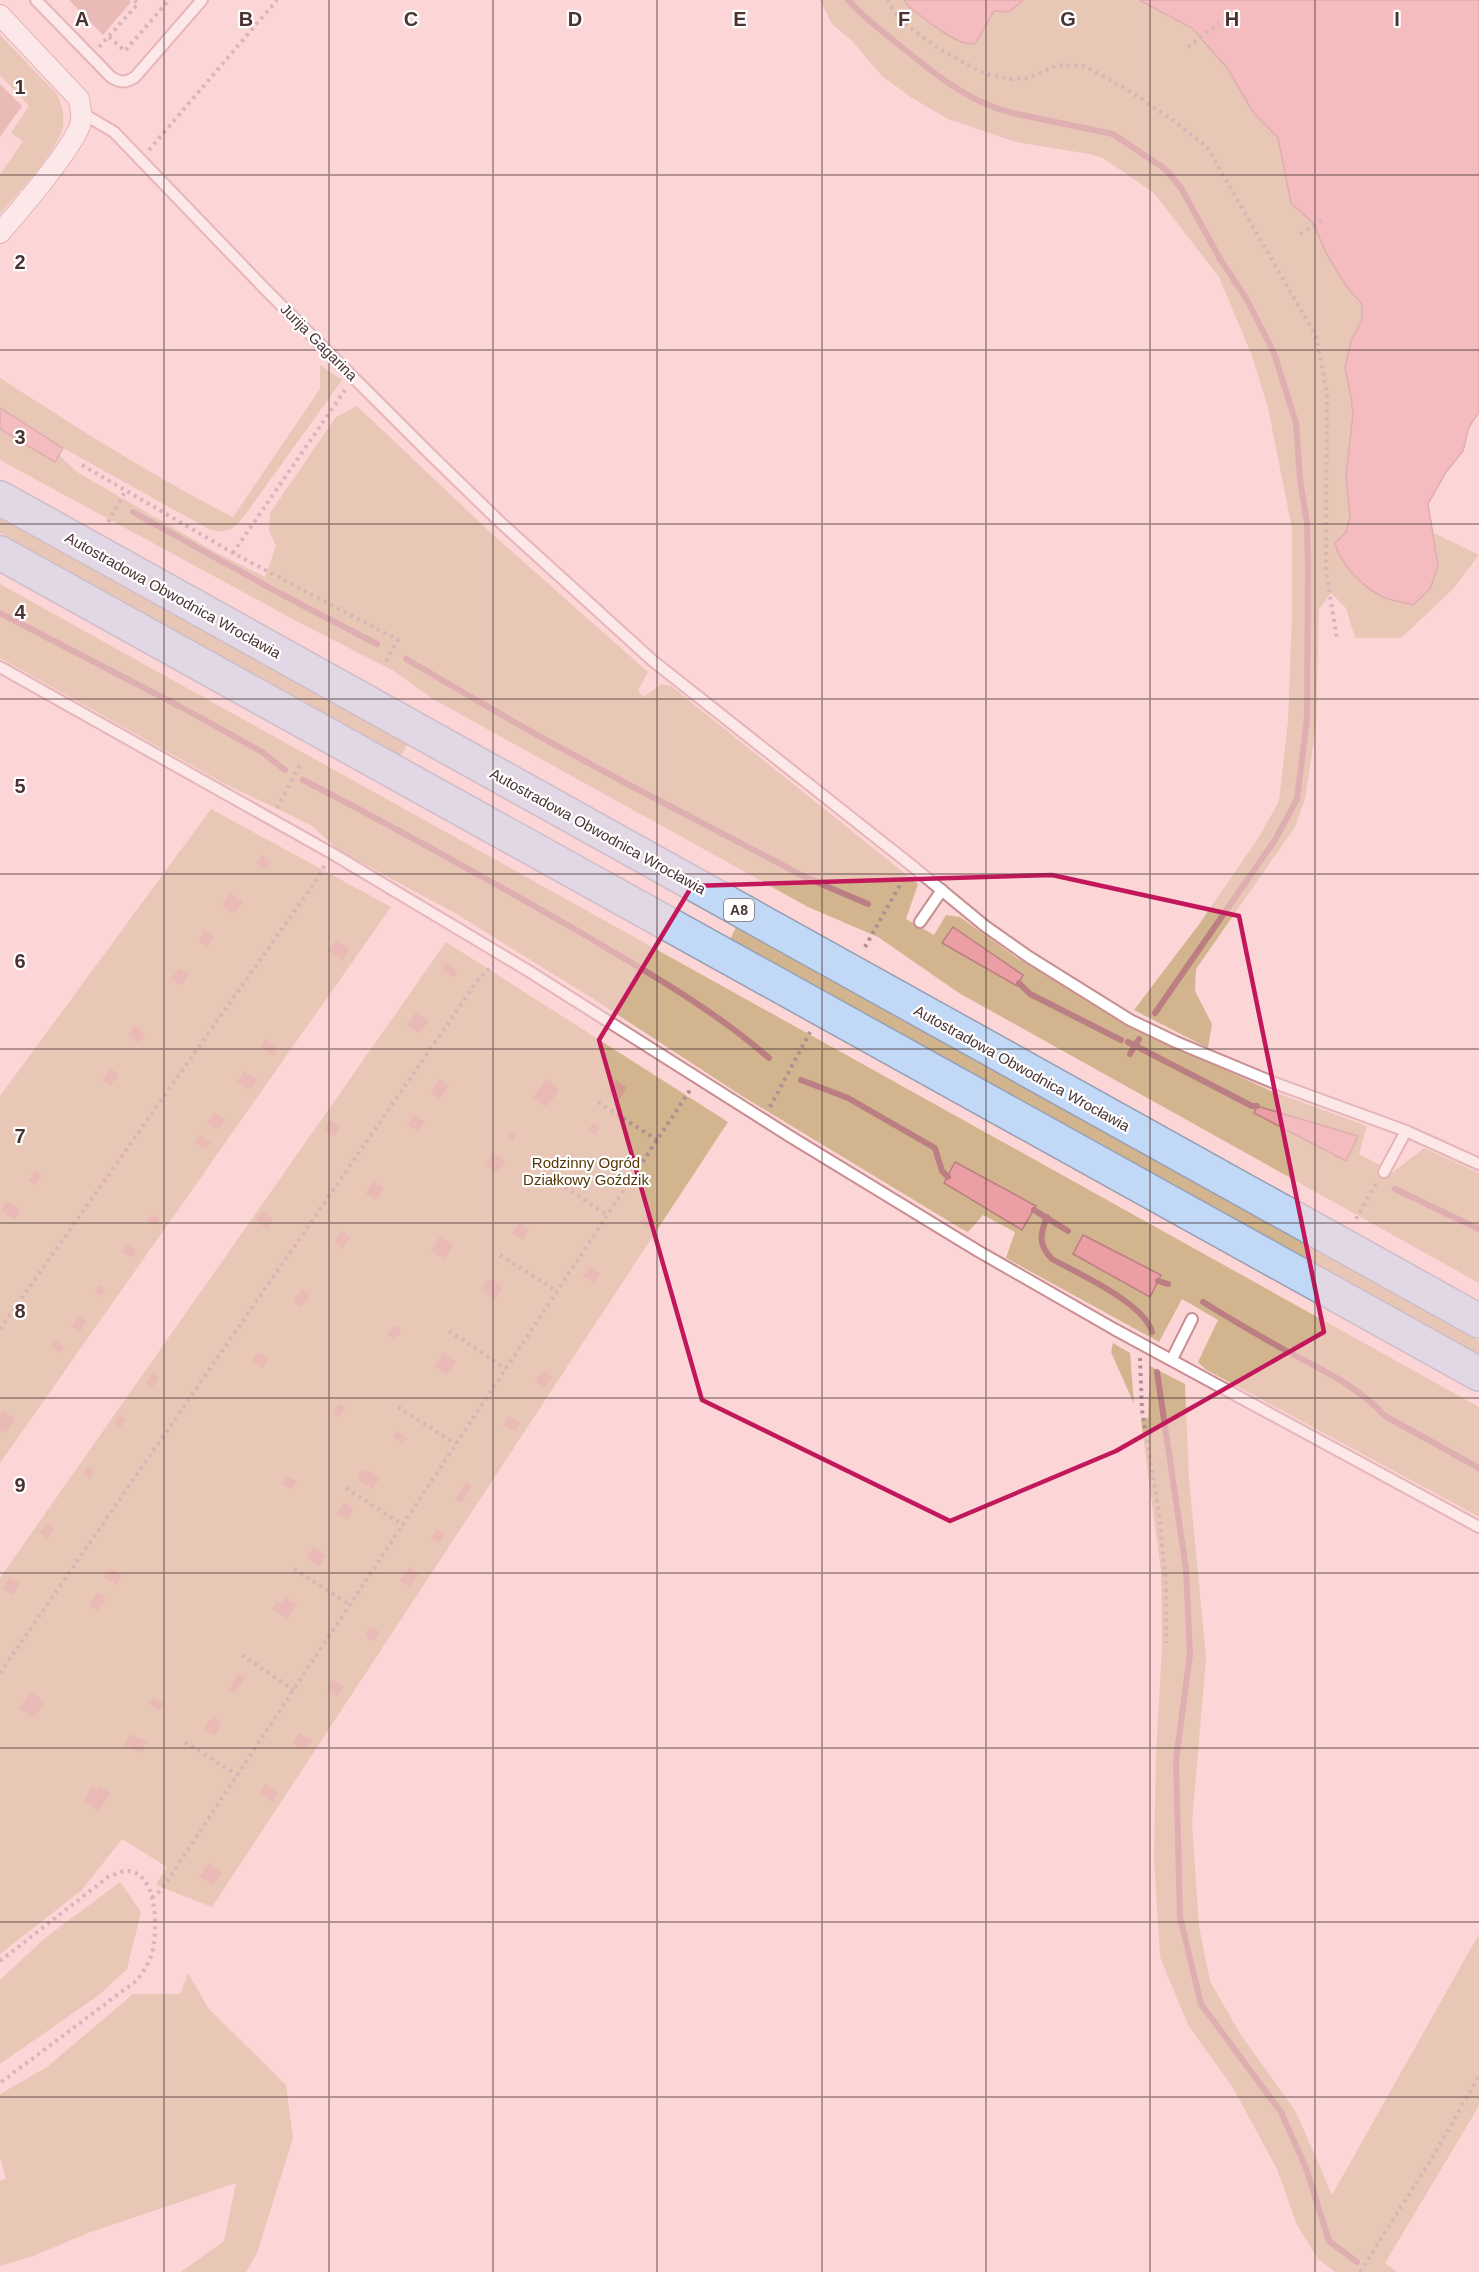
<svg xmlns="http://www.w3.org/2000/svg" width="1479" height="2272" font-family="Arial,sans-serif">
<rect width="100%" height="100%" fill="#fcd5d7"/>
<g fill="#d2b58e">
<path d="M820 0H904C918 19 948 36 970 44L994 11 1009 12 1023 0H1139L1192 28 1228 69 1253 112 1278 138 1291 203 1313 223 1327 255 1346 286 1362 304V320L1351 341 1345 368 1351 397 1353 414 1346 476 1350 517 1346 532 1335 543 1361 581 1381 596 1413 605 1438 566 1432 532 1479 555 1453 589 1401 638H1355L1346 608 1331 593 1319 609 1316 726 1305 799 1295 827 1196 969 1195 991 1212 1024 1208 1048 1134 1010 1200 923 1259 837 1279 801 1288 721 1292 616V528L1268 408 1252 356 1219 277 1154 193 1103 158 1089 154 1016 142 948 119 912 98 882 76 852 41 832 24Z"/>
<path d="M0 35 57 94C61 103 65 115 63 126 60 148 16 195 0 214V175L23 141 11 133 29 106 0 75Z"/>
<path d="M320 365 342 380 245 515C234 529 225 536 207 528L63 448 59 455 77 472 215 552 265 577 276 546 269 531 270 513 336 417 357 406 491 533 648 672 638 691 644 697 661 684 671 686 918 884 906 919 934 935 946 915 960 917 1017 958 1149 1035 1271 1091 1367 1126 1359 1154 1393 1172 1424 1148 1479 1173V1283L959 993 878 937 808 907 433 699 394 671 300 623 0 460V378C76 427 152 476 233 517L320 389Z"/>
<polygon points="0,517 407,744 401,756 0,533"/>
<polygon points="0,584 1479,1407 1479,1517 1205,1369 1198,1362 1218,1320 1182,1299 1159,1342 1006,1258 1015,1232 983,1215 968,1232 960,1228 742,1096 595,1000 453,912 338,850 311,825 223,783 0,658"/>
<polygon points="211,809 391,907 0,1463 0,1096"/>
<polygon points="736,927 1479,1341 1479,1357 730,940"/>
<polygon points="446,942 728,1122 212,1907 156,1885 167,1867 122,1839 82,1890 0,1954 0,1578"/>
<polygon points="1113,1343 1130,1353 1134,1404 1111,1352"/>
<polygon points="1150,1366 1185,1384 1189,1479 1206,1658 1192,1823 1199,1927 1210,1981 1239,2032 1296,2112 1332,2195 1479,1934 1479,2106 1385,2263 1397,2272 1335,2272 1318,2259 1297,2225 1277,2169 1233,2088 1188,2025 1160,1957 1154,1859 1156,1753 1162,1647 1161,1572 1141,1420 1148,1418"/>
<polygon points="120,1882 141,1912 127,1969 99,1995 0,2064 0,1980 45,1938"/>
<polygon points="188,1973 208,2008 286,2085 293,2138 257,2253 246,2272 181,2272 224,2241 236,2183 88,2233 33,2256 0,2266 0,2181 6,2178 0,2158 0,2094 47,2067 133,1994 180,1994"/>
</g>
<g fill="#eb9ea3" stroke="#bb7e82" stroke-width="1.5">
<path d="M904 0H1023L1009 12 994 11 975 44C955 46 925 18 909 7Z"/>
<path d="M1139 0H1479V412L1469 427 1463 451 1446 472 1428 504 1438 566 1430 589 1413 605C1403 602 1390 601 1381 596 1362 586 1340 564 1335 543L1346 532 1350 517 1346 476 1353 414 1351 397 1345 368 1351 341 1362 320V304L1346 286 1327 255 1313 223 1291 203 1278 138 1253 112 1228 69 1192 28Z"/>
<polygon points="0,408 63,448 55,462 0,429"/>
<polygon points="953,927 1023,975 1017,986 942,943"/>
<polygon points="1257,1106 1358,1136 1346,1161 1254,1113"/>
<polygon points="955,1162 1036,1206 1022,1230 944,1183"/>
<polygon points="1083,1235 1161,1275 1150,1297 1073,1254"/>
</g>
<g fill="none" stroke-linecap="round" stroke-linejoin="round">
<g stroke="#bb7e82" stroke-width="6">
<path d="M848 0C862 16 877 27 893 40 930 70 965 101 1012 113L1113 134 1165 169 1181 188 1220 259 1246 298 1274 353 1296 423 1300 479 1307 523 1308 569 1307 719 1297 799 1275 840 1155 1013"/>
<polyline points="133,512 281,594 377,644"/>
<polyline points="0,613 181,707 262,752 285,770"/>
<polyline points="406,659 528,730 618,779 807,878 868,904"/>
<path d="M303 780C398 829 491 881 583 934 647 972 713 1009 769 1058"/>
<polyline points="1019,983 1030,994 1121,1040"/>
<polyline points="1128,1042 1252,1106 1257,1106"/>
<polyline points="1130,1054 1139,1039"/>
<polyline points="801,1080 848,1098 935,1148 942,1171 948,1177"/>
<polyline points="1395,1189 1479,1229"/>
<polyline points="1034,1210 1068,1231"/>
<path d="M1047 1217C1040 1234 1038 1245 1052 1259 1079 1274 1144 1303 1152 1332"/>
<polyline points="1158,1281 1168,1284"/>
<path d="M1203 1302C1229 1318 1256 1334 1283 1349 1318 1368 1358 1386 1385 1416L1479 1468"/>
<polyline points="1157,1372 1186,1569 1190,1654 1176,1760 1180,1917 1201,2004 1281,2112 1306,2168 1329,2241 1357,2262"/>
</g>
</g>
<g fill="#d59c8e">
<polygon points="69,0 129,0 131,2 103,35"/>
<polygon points="0,84 22,106 0,137"/>
<polygon points="262,855 272,862 266,870 256,864"/>
<polygon points="230,893 243,902 234,914 222,905"/>
<polygon points="205,931 214,937 208,947 198,941"/>
<polygon points="336,940 350,949 343,961 328,951"/>
<polygon points="446,962 458,972 454,978 441,969"/>
<polygon points="179,968 190,974 182,986 171,979"/>
<polygon points="416,1012 429,1021 419,1034 407,1025"/>
<polygon points="134,1025 146,1034 139,1043 128,1035"/>
<polygon points="265,1039 278,1048 273,1056 260,1047"/>
<polygon points="111,1068 119,1075 110,1086 102,1080"/>
<polygon points="244,1071 257,1080 250,1090 237,1081"/>
<polygon points="439,1079 449,1086 440,1099 430,1092"/>
<polygon points="546,1079 557,1086 556,1088 559,1090 547,1107 533,1097"/>
<polygon points="616,1080 627,1088 618,1101 607,1093"/>
<polygon points="214,1112 225,1120 218,1130 207,1123"/>
<polygon points="414,1114 425,1121 419,1132 407,1125"/>
<polygon points="330,1120 341,1127 334,1137 324,1130"/>
<polygon points="593,1123 600,1128 595,1135 588,1130"/>
<polygon points="510,1131 516,1135 512,1141 506,1137"/>
<polygon points="200,1135 211,1143 206,1150 195,1143"/>
<polygon points="493,1153 506,1161 498,1173 486,1165"/>
<polygon points="570,1153 581,1160 575,1170 563,1163"/>
<polygon points="35,1170 42,1175 35,1185 28,1180"/>
<polygon points="373,1181 384,1188 376,1200 365,1193"/>
<polygon points="7,1201 21,1210 15,1220 1,1211"/>
<polygon points="262,1211 274,1220 267,1229 255,1220"/>
<polygon points="152,1214 160,1219 155,1226 147,1221"/>
<polygon points="646,1214 654,1220 648,1228 640,1222"/>
<polygon points="519,1222 529,1229 523,1240 512,1233"/>
<polygon points="341,1231 351,1237 343,1249 334,1243"/>
<polygon points="440,1236 453,1245 444,1259 431,1250"/>
<polygon points="126,1244 137,1250 132,1258 121,1252"/>
<polygon points="590,1266 600,1273 594,1283 583,1276"/>
<polygon points="489,1278 503,1287 495,1299 481,1290"/>
<polygon points="100,1285 106,1289 100,1297 94,1292"/>
<polygon points="302,1289 310,1295 301,1308 293,1302"/>
<polygon points="79,1315 87,1321 80,1332 71,1327"/>
<polygon points="394,1325 402,1330 395,1340 387,1335"/>
<polygon points="55,1340 65,1347 60,1354 50,1346"/>
<polygon points="258,1352 269,1359 263,1368 252,1361"/>
<polygon points="444,1352 456,1362 446,1375 434,1366"/>
<polygon points="543,1370 553,1377 544,1388 535,1382"/>
<polygon points="153,1373 159,1378 152,1388 145,1383"/>
<polygon points="339,1404 346,1408 339,1418 332,1414"/>
<polygon points="3,1410 15,1419 6,1433 0,1429 0,1414"/>
<polygon points="120,1415 126,1420 120,1428 114,1423"/>
<polygon points="509,1416 520,1422 515,1431 503,1425"/>
<polygon points="397,1431 407,1439 403,1444 393,1437"/>
<polygon points="88,1466 95,1471 90,1479 83,1474"/>
<polygon points="365,1468 380,1478 372,1489 358,1479 361,1470 363,1471"/>
<polygon points="286,1475 297,1481 292,1490 281,1484"/>
<polygon points="466,1482 472,1486 462,1503 455,1499"/>
<polygon points="344,1502 354,1508 347,1520 337,1514"/>
<polygon points="48,1523 55,1528 48,1539 40,1533"/>
<polygon points="437,1529 445,1534 439,1543 431,1538"/>
<polygon points="313,1547 326,1555 319,1567 306,1558"/>
<polygon points="409,1567 419,1573 410,1587 400,1581"/>
<polygon points="110,1568 122,1576 117,1585 104,1577"/>
<polygon points="10,1577 20,1584 12,1595 2,1588"/>
<polygon points="98,1592 106,1598 97,1611 89,1605"/>
<polygon points="285,1597 297,1604 287,1619 272,1609 277,1601 281,1603"/>
<polygon points="370,1626 380,1632 374,1642 364,1636"/>
<polygon points="239,1673 245,1677 235,1693 229,1689"/>
<polygon points="333,1679 344,1686 338,1697 327,1690"/>
<polygon points="31,1692 45,1702 33,1718 19,1708"/>
<polygon points="154,1697 164,1704 159,1711 149,1704"/>
<polygon points="213,1716 222,1723 214,1736 204,1729"/>
<polygon points="299,1733 312,1740 303,1750 292,1744"/>
<polygon points="131,1734 147,1742 141,1754 124,1745"/>
<polygon points="265,1784 278,1793 273,1802 259,1793"/>
<polygon points="92,1786 97,1789 99,1786 111,1793 99,1811 83,1801"/>
<polygon points="209,1863 222,1872 213,1886 199,1876"/>
</g>
<g fill="none" stroke-linecap="round" stroke-linejoin="round">
<defs>
<g id="lane">
<path d="M36 0 111 77C120 83 126 83 135 77L202 0"/>
<polyline points="82,113 114,132 266,290 429,453 500,522 653,661 911,865 985,926 1029,957 1130,1020 1176,1042 1272,1082 1406,1131 1479,1164"/>
<polyline points="0,667 333,854 527,970 791,1137 978,1251 1114,1329 1479,1527"/>
<polyline points="920,922 942,890"/>
<polyline points="1384,1172 1406,1131"/>
<polyline points="1172,1359 1192,1319"/>
</g>
<path id="street" d="M0 15 79 99C80 107 82 114 81 122 76 145 18 212 0 233"/>
<g id="highway">
<polyline points="0,498 1479,1321"/>
<polyline points="0,553 1479,1374"/>
</g>
</defs>
<use href="#lane" stroke="#c98e92" stroke-width="14"/>
<use href="#street" stroke="#c98e92" stroke-width="22"/>
<use href="#highway" stroke="#989fb3" stroke-width="36"/>
<g stroke="#af8f91" stroke-width="4" stroke-dasharray="3 4.5" stroke-linecap="butt">
<polyline points="887,0 900,20 939,49 985,74 1011,79 1029,78 1058,65 1084,66 1128,90 1174,121 1207,147 1316,336 1327,392 1326,570 1337,639"/>
<polyline points="109,37 125,51 169,0"/>
<polyline points="99,47 138,4 134,0"/>
<polyline points="1188,47 1219,23"/>
<polyline points="149,150 277,0"/>
<polyline points="1300,234 1322,220 1320,217"/>
<polyline points="82,465 233,553 398,640 384,664"/>
<polyline points="108,522 125,492"/>
<polyline points="233,553 345,390"/>
<polyline points="277,808 301,763"/>
<polyline points="865,947 905,876"/>
<polyline points="598,1102 657,1140"/>
<polyline points="770,1107 810,1032"/>
<polyline points="546,1175 607,1215"/>
<polyline points="1356,1219 1376,1183"/>
<polyline points="500,1255 557,1291"/>
<polyline points="0,1329 315,882 325,865"/>
<polyline points="449,1331 506,1369"/>
<polyline points="1140,1358 1142,1410 1159,1513 1166,1586 1166,1643"/>
<polyline points="398,1407 456,1444"/>
<polyline points="346,1488 403,1525"/>
<polyline points="294,1569 350,1605"/>
<polyline points="242,1655 294,1690"/>
<polyline points="0,1673 478,980 493,965"/>
<polyline points="185,1742 237,1775"/>
<polyline points="152,1898 162,1889 690,1090"/>
<path d="M0 1961 108 1877C114 1875 121 1871 126 1871 156 1870 157 1923 154 1943 153 1957 145 1970 136 1981L0 2083"/>
<polyline points="1360,2272 1434,2155 1479,2076"/>
</g>
<use href="#lane" stroke="#fff" stroke-width="10"/>
<use href="#street" stroke="#fff" stroke-width="20"/>
<use href="#highway" stroke="#c1d9f7" stroke-width="33"/>
</g>
<path d="M0 0H1479V2272H0ZM1052 875 1239 916 1324 1332 1116 1451 950 1521 702 1400 599 1040 692 886Z" fill="#fcd5d7" fill-opacity=".55" fill-rule="evenodd"/>
<path fill="none" stroke="#c2185b" stroke-width="4.5" stroke-linejoin="round" d="M1052 875 1239 916 1324 1332 1116 1451 950 1521 702 1400 599 1040 692 886Z"/>
<path fill="none" stroke="#4b3334" stroke-width="1.5" stroke-opacity="0.55" d="M164 0V2272M329 0V2272M493 0V2272M657 0V2272M822 0V2272M986 0V2272M1150 0V2272M1315 0V2272M0 175H1479M0 350H1479M0 524H1479M0 699H1479M0 874H1479M0 1049H1479M0 1223H1479M0 1398H1479M0 1573H1479M0 1748H1479M0 1922H1479M0 2097H1479"/>
<g text-anchor="middle" dominant-baseline="central" stroke-width="4.5" stroke-linejoin="round" paint-order="stroke">
<rect fill="#fff" stroke="#817071" stroke-width="1.5" x="724" y="899" width="30" height="22" rx="4.5"/>
<g font-size="14" font-weight="bold" fill="#4b3334">
<text x="739" y="910">A8</text>
</g>
<g font-size="15" fill="#4b3334" stroke="#fff">
<text transform="translate(319 342) rotate(45)">Jurija Gagarina</text>
<text transform="translate(173 595) rotate(29)">Autostradowa Obwodnica Wrocławia</text>
<text transform="translate(598 831) rotate(29)">Autostradowa Obwodnica Wrocławia</text>
<text transform="translate(1022 1068) rotate(29)">Autostradowa Obwodnica Wrocławia</text>
</g>
<g font-size="15" fill="#563908" stroke="#fff">
<text x="586" y="1162">Rodzinny Ogród<tspan x="586" dy="17">Działkowy Goździk</tspan></text>
</g>
</g>
<g font-size="20" text-anchor="middle" font-weight="bold" fill="#4b3334" stroke="#fff" stroke-width="4.5" stroke-linejoin="round" paint-order="stroke">
<text x="82" y="26">A</text>
<text x="246" y="26">B</text>
<text x="411" y="26">C</text>
<text x="575" y="26">D</text>
<text x="740" y="26">E</text>
<text x="904" y="26">F</text>
<text x="1068" y="26">G</text>
<text x="1232" y="26">H</text>
<text x="1397" y="26">I</text>
<text x="20" y="94">1</text>
<text x="20" y="269">2</text>
<text x="20" y="444">3</text>
<text x="20" y="619">4</text>
<text x="20" y="793">5</text>
<text x="20" y="968">6</text>
<text x="20" y="1143">7</text>
<text x="20" y="1318">8</text>
<text x="20" y="1492">9</text>
</g>
</svg>
